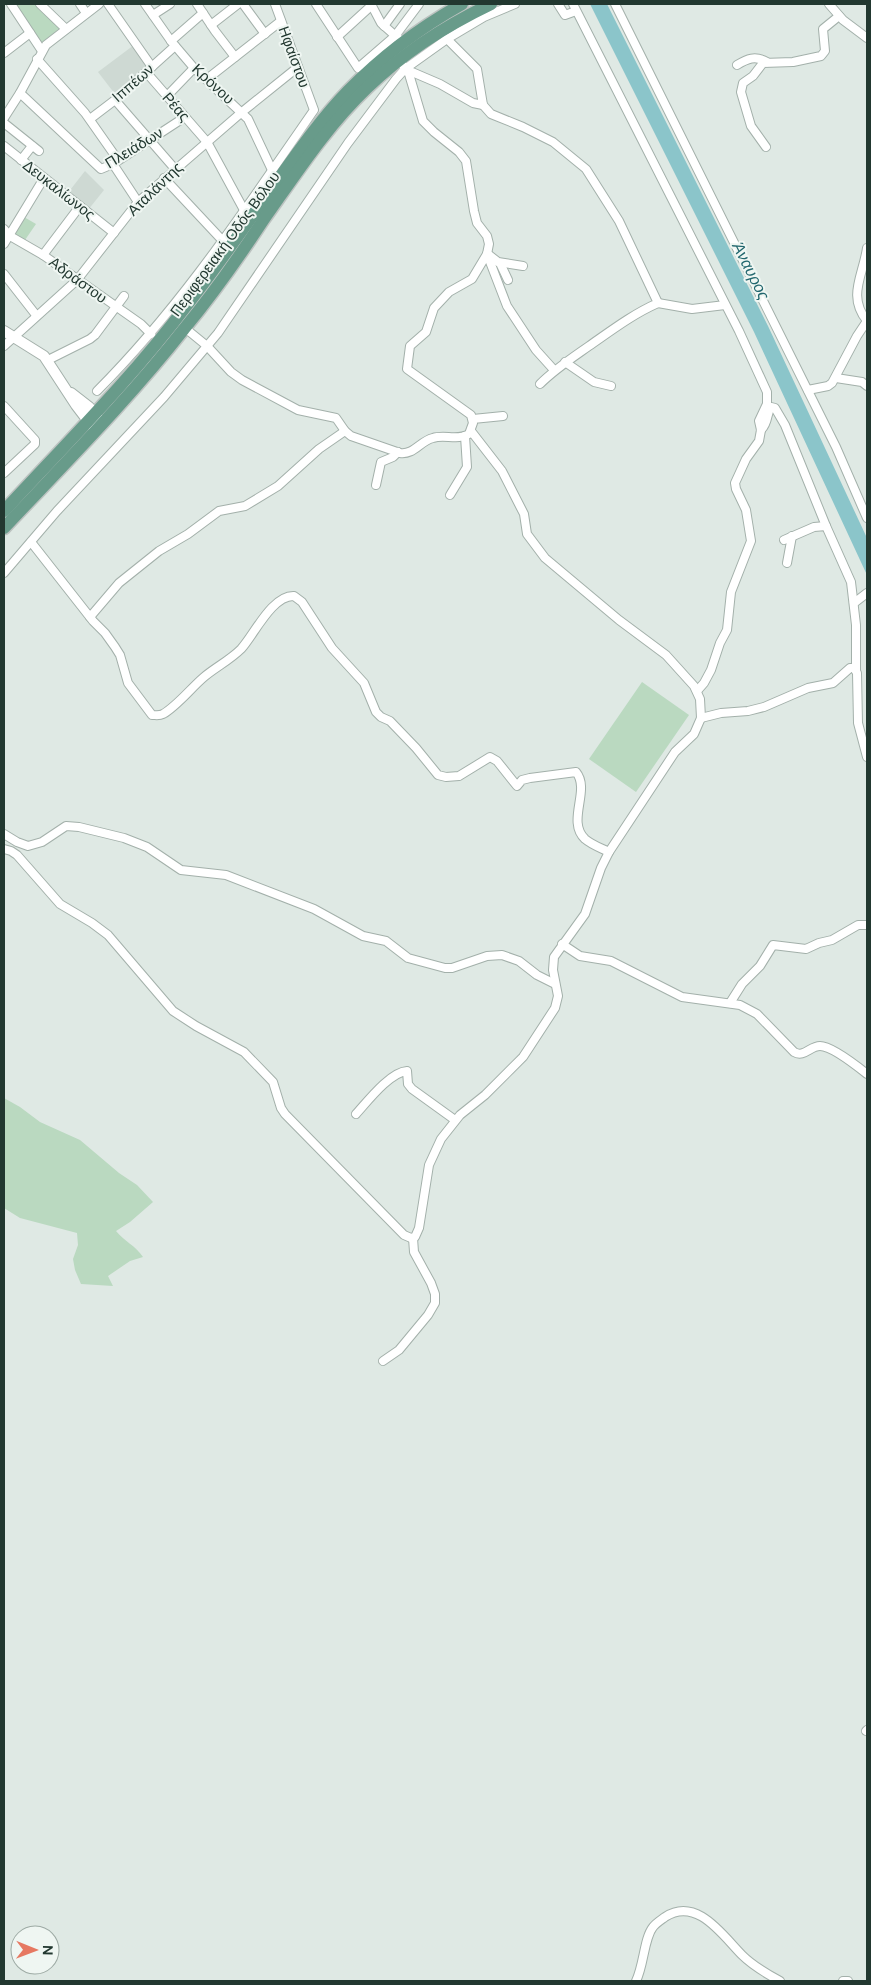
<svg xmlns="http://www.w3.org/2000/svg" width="871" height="1985" font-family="'DM Sans',sans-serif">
<rect width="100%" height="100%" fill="#dfe9e4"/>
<g fill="#ced9d3">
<polygon points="134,45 148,65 115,94 98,72"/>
<polygon points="85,171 104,190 88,210 67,194"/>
</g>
<g fill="#bad9c0">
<polygon points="14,4 37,4 60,28 40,44"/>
<polygon points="24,217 36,224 25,240 14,234"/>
<polygon points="642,682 689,715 636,792 589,759"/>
<path d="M4 1098 20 1107 40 1122 80 1140 119 1173 137 1185 153 1202 130 1222 116 1231C124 1241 136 1246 143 1257L130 1261 108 1276 113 1286 81 1284 75 1270 73 1259 78 1245 77 1233 20 1218 4 1208Z"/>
</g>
<polygon fill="#8bc5ca" points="590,4 607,4 768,326 867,538 867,575 754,332"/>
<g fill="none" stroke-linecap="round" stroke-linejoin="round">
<defs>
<g id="minor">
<polyline points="11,4 42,51"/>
<polyline points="40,4 66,29"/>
<polyline points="80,4 86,13"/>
<polyline points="108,4 152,67"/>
<polyline points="145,4 171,41 194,68 248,119 272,170"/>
<polyline points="197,4 215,31 235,57"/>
<polyline points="243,4 265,34"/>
<polyline points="316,4 358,68 395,36 419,4"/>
<polyline points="371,4 381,23 399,39"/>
<polyline points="558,4 565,15 576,11"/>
<polyline points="573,4 739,331 767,392 767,404 759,421 761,430 759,441 746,459 735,483 736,489 746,510 751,541 731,592 727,630 720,643 711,670 704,683 697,691"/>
<polyline points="615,4 836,447 867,518"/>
<polyline points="829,4 843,20 867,38"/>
<polyline points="153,15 170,4"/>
<polyline points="211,25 238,4"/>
<polyline points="384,26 400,4"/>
<polyline points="337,37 372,5"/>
<path d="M447 39 477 69 483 105 491 114 523 127 553 142 586 169 619 221 658 303C633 314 612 330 589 346 572 358 555 369 540 384"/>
<polyline points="171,41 203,13"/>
<polyline points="4,53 30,33"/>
<polyline points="37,59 85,113 118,160"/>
<path d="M737 65C747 59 755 55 767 62"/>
<polyline points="405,69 440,84 473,103 483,105"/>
<polyline points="146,72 207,142 244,210"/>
<polyline points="207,79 281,21"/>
<polyline points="20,93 101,169 113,164 185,117"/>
<polyline points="167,96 194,68"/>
<polyline points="115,100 175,169"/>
<polyline points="4,118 20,93 46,45 99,4"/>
<polyline points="90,119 115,100 175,46"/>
<polyline points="4,123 39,151"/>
<polyline points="4,146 114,233"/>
<polyline points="766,147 751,126 741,92 743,83 753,76 763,63 793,62 821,56 825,51 823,29 839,16"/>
<polyline points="21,160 32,146"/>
<polyline points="113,164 138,202"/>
<polyline points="164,178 222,240"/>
<polyline points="4,229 10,236 43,255 141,324 151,334"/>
<polyline points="4,244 44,178"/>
<path d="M867 248C863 276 847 296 867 321"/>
<polyline points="487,254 507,306 536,350 554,370"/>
<polyline points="43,255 80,206"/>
<polyline points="489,255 498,262 523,266"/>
<polyline points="500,263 508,280"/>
<polyline points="4,274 36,315"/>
<polyline points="658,303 692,309 725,305"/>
<path d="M185 328 207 346 231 372 242 380 298 410 336 418 345 431 351 436 400 453C414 455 420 441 433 438 444 434 458 441 469 434L473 423 471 415 407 369 410 346 426 332 434 308 449 292 472 279 487 254 489 244 487 236 477 223 474 211 466 161 459 152 434 132 423 121 409 74 400 61"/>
<polyline points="4,346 77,280 138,202 242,112 298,67"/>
<polyline points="48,360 90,339 95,335 124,296"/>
<polyline points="565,362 594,382 611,386"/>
<polyline points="836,378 862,382 867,386"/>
<polyline points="808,390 828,386 832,383 857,336 867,321"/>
<path d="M97 391C181 307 246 208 314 110L275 4"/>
<polyline points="4,406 35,440 35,444 4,473"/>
<polyline points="473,419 503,416"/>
<path d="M761 430C769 422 766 414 771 407L775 408 785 425 826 526"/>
<polyline points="376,485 381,462 393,457 398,452"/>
<polyline points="450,495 467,467 465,436"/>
<polyline points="784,540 814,527 826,526 851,582 856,625 856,670"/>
<path d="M31 542 93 621 105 633 115 647 120 655 128 683 152 715C156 715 159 716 163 714 177 706 191 688 204 677 216 667 230 660 241 649 254 635 272 595 294 596L302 602 332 648 364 683 376 712 381 717 390 721 416 748 438 775 446 777 459 776 490 757 497 761 517 786 522 780 530 778 576 772C591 790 566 821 585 839 592 845 601 848 609 852"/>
<polyline points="787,563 792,536"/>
<polyline points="4,573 57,511 164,397 218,333 348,143 396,79 405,69 447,39 484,17 515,4"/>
<polyline points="854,603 867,593"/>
<polyline points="90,617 119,583 159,551 188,534 219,511 245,506 278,486 319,449 345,431"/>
<polyline points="701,718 721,713 748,711 764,707 808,688 833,683 850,668 854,668 857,673 858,723 867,757"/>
<polyline points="4,834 17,842 28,846 42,842 66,826 79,827 124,838 147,847 181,870 226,875 314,909 363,936 386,941 408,958 445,968 452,968 487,956 502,955 519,961 537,975 555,984"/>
<polyline points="4,849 11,851 17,855 60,904 92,923 108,935 173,1011 196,1026 244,1052 273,1082 281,1108 285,1114 404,1235 411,1238 415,1237 419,1228 429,1165 441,1139 460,1115 485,1095 523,1057 555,1008 558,996 553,970 554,957 585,914 601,868 609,852 675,752 694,734 701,718 700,699 694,686 666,655 619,620 545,558 527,534 524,514 502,471 471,431"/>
<path d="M562 944 580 956 611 961 682 997 740 1005 757 1014 794 1052C804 1058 810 1046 820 1046 832 1046 857 1066 867 1074"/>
<polyline points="730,1003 742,984 760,966 773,945 806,949 819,943 832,940 858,925 867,925"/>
<path d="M356 1114C367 1102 390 1072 407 1071L408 1084 412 1089 455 1120"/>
<polyline points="383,1361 399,1350 428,1315 435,1303 435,1294 431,1283 414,1252 413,1238"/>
<polyline points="866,1731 867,1730"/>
<path d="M636 1981C644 1965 644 1938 653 1927 656 1923 661 1920 665 1917 697 1896 723 1936 742 1955 753 1966 767 1974 780 1981"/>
<polyline points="843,1981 848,1981"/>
</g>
<g id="tertiary">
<polyline points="4,331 44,356 76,405 92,426"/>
<polyline points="71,393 89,407 99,419"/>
</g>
<g id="primary">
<path d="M4 511C66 444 132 378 187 305 215 269 241 232 267 195 293 159 318 122 348 91 382 56 421 27 462 4"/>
<path d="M4 528C65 463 129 399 184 329 213 294 239 257 264 219 296 174 326 127 367 88 402 54 447 25 491 4"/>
</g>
</defs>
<use href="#minor" stroke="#a3b0aa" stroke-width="10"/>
<use href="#tertiary" stroke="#a3b0aa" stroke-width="12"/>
<use href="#primary" stroke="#bdc3c1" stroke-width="15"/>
<use href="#minor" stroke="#fff" stroke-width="8"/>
<use href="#tertiary" stroke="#fff" stroke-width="10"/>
<use href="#primary" stroke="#689b8a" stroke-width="12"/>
</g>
<g text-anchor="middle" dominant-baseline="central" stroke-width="4" stroke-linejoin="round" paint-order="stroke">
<g font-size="15" fill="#223830" stroke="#eff6f2">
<text transform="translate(294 57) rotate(70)">Ηφαίστου</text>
<text transform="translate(133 83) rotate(-41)">Ιππέων</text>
<text transform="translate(213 84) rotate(43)">Κρόνου</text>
<text transform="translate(176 107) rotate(49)">Ρέας</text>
<text transform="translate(134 148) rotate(-31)">Πλειάδων</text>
<text transform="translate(155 189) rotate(-44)">Αταλάντης</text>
<text transform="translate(59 190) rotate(38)">Δευκαλίωνος</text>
<text transform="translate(225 244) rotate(-54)">Περιφερειακή Οδός Βόλου</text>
<text transform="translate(78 280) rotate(36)">Αδράστου</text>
</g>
<g font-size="16" font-style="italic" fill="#22676e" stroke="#eff6f2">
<text transform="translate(751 271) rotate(63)">Άναυρος</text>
</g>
</g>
<rect width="871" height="1985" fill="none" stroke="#223830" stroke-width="10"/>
<g transform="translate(35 1950) rotate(91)"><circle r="24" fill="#eff6f2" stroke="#9daaa4"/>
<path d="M0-4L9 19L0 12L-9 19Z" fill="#e67861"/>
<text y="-8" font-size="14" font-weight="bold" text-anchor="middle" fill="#223830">N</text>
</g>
</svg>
